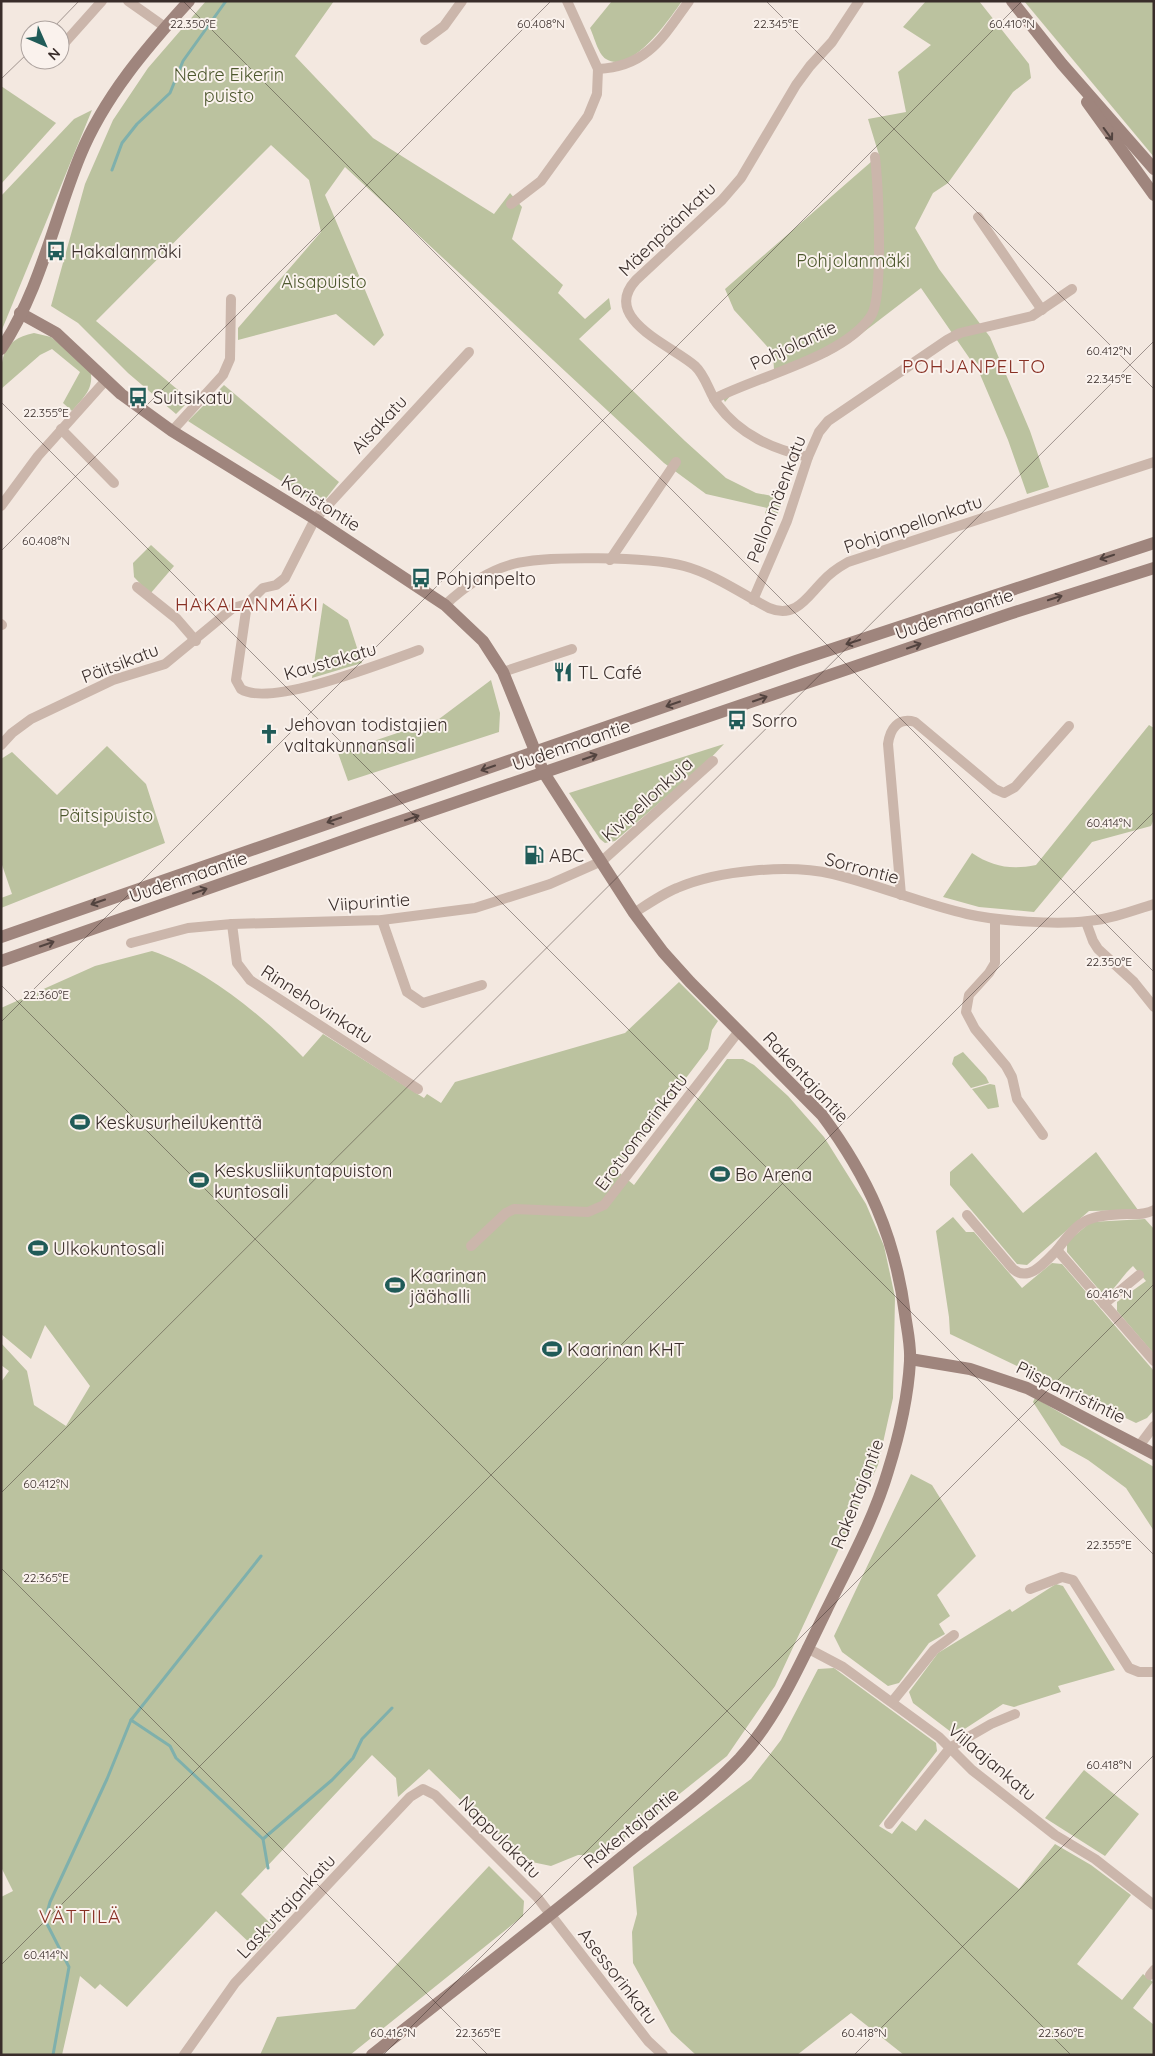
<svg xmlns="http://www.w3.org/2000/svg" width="1155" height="2056" font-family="Quicksand,sans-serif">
<rect width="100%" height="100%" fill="#f3e8e0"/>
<g fill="#bbc29f">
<polygon points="206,1 334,1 295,56 373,138 494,214 510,193 522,207 512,239 563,285 558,293 585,319 609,298 611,309 579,339 685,441 726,478 756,493 783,498 776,519 765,513 767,508 706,494 664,463 345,167 325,195 384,335 374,346 336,314 238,340 238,328 321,232 309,180 271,145 96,321 190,400 176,414 128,373 78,323 51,306 85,184 113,120 148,68"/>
<path d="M612 1H682C671 17 631 76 606 59 598 54 594 36 590 28Z"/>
<polygon points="926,1 979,1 1029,64 1031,78 1013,92 948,183 933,193 915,228 939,269 990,337 1030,431 1049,487 1027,494 1008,440 979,372 921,288 852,341 828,356 731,395 725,402 720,391 774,370 773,353 734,310 725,289 879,155 868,119 906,112 898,72 931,45 903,27"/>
<polygon points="1024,1 1154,1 1154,157"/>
<polygon points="1,86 56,123 1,184"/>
<polygon points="92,110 1,332 1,196 74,119"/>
<path d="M34 333 51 337 90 369C95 388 84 397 72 411L63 403 80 372 52 349 40 355 1 389C1 360 0 340 34 333Z"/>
<polygon points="224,385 339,482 320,506 188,421"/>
<polygon points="151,545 174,566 150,594 134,577 133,563"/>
<polygon points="323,603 348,620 362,663 312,678"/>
<polygon points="491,680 500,713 499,732 348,781 338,753 439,719"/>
<path d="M1149 725 1154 728V819L1151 826 1092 842 1034 912 979 907 943 897 972 853C993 867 1011 870 1036 865Z"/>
<polygon points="724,744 706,763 615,841 605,843 600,839 569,793"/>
<polygon points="107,746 146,784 165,843 1,908 1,898 12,894 1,862 1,759 12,752 57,795"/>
<path d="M152 951C206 969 264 1017 303 1057L323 1034 424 1098 427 1094 441 1103 455 1082 625 1033 679 982 718 1021 712 1030 708 1049 616 1170 634 1185 727 1059H743L754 1065 788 1096 824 1137 866 1204 884 1246 895 1297 893 1398 878 1465 775 1686 727 1756 603 1855H578L551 1866 532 1862 479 1818 429 1769 398 1797 396 1778 372 1755 241 1894 276 1929 257 1950 216 1911 127 2007 100 1984 95 1989 80 1976 62 2055H1V1897L13 1891 1 1867V1382L9 1371 1 1365V1343L27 1371 34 1405 66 1426 90 1386 45 1325 31 1359 1 1334V1008L95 966Z"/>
<polygon points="963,1052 986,1077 989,1083 971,1088 952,1064 954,1057"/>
<polygon points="990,1084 995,1085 999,1107 988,1109 972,1089"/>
<polygon points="1096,1152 1138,1210 1089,1211 1027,1265 1017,1264 950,1185 950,1172 972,1153 1023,1213"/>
<polygon points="953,1217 966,1232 974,1232 1022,1288 1052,1263 1062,1264 1154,1371 1154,1410 1147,1418 1136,1423 950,1334 949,1317 936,1231"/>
<path d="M1145 1219 1154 1229V1354L1117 1311V1302L1146 1281 1133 1266C1123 1275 1119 1284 1109 1293L1101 1292 1067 1252V1242L1091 1222Z"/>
<polygon points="1035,1398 1154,1467 1154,1531 1126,1488 1088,1460 1061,1445 1033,1402"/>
<polygon points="911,1474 932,1485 976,1556 937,1595 950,1616 939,1624 945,1634 929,1643 899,1683 888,1686 842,1652 834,1636"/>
<polygon points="1056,1584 1063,1586 1115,1670 1058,1686 1061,1692 1014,1707 1003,1704 960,1732 951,1732 913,1703 909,1692 938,1653 1010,1609 1012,1612"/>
<polygon points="834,1668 936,1743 937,1751 879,1826 892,1834 902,1821 916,1831 925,1819 1019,1889 1055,1844 1091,1865 1131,1895 1077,1964 1122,2000 1143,1974 1153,1982 1133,2008 1154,2025 1154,2055 904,2055 851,2013 797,2055 696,2055 671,2032 633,1963 632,1932 637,1914 633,1867 751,1779 781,1740 818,1669"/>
<polygon points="1084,1770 1139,1814 1105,1856 1045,1818"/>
<polygon points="489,1866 524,1901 523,1916 350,2055 260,2055 277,2017 355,2009"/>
</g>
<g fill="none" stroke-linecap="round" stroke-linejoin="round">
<g stroke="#7fb0ac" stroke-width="3">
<polyline points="112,170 122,143 137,124 170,93 183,61 226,1"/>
<polyline points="131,1720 170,1746 176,1758 263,1839 268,1868"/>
<polyline points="263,1839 332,1780 353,1758 362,1739 392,1708"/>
<polyline points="53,2055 69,1967 45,1920 50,1902 107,1779 131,1720 261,1556"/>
</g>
<g stroke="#cbb6ab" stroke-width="10">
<polyline points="128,1 165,27"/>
<polyline points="425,40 444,26 462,1"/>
<polyline points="60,48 102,1"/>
<polyline points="48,61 49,60"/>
<path d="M598 69C647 67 663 37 689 1"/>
<polyline points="511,204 541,181 588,116 597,94 598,69 567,1"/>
<polyline points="978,217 1042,310"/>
<path d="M714 399C758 376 844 357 871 316 884 297 878 184 875 157"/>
<polyline points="61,429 114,483"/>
<polyline points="172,431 223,375 230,359 231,299"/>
<path d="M808 457C773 449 740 435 718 405 709 393 706 376 695 366 673 346 600 319 636 280L722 200 741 178 796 85 810 66 832 42 859 1"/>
<polyline points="1,506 38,456 106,380"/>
<polyline points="610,560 676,462"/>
<polyline points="137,587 177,619 196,641"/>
<polyline points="753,600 787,521 808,457 819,432 828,421 947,340 960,333 1032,316 1072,289"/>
<path d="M445 605C464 587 488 571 513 564 546 555 650 557 684 566 714 574 742 594 769 608 796 619 807 597 823 581 830 573 839 567 848 562L1154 462"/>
<polyline points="1,624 2,625"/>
<path d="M419 650C385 662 270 708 241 689L236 680 247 604 263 588 276 585 285 578 315 519 469 352"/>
<polyline points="503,672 572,649"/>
<polyline points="1,745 12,733 31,719 113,680 165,664 233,608 247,604"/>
<path d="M901 895 888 744C890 729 898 717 915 722L995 789 1004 793 1015 787 1069 726"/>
<path d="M634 913C648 904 662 894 677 888 719 870 789 864 833 874 879 885 922 904 967 914 998 921 1057 925 1088 921 1111 919 1132 911 1154 904"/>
<polyline points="995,919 995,963 989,973 969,995 966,1012 975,1029 1006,1066 1012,1077 1017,1099 1043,1135"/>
<polyline points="382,920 407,992 423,1003 482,985"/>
<polyline points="1086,922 1093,941 1098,949 1134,982 1154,1007"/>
<polyline points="232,924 237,963 250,980 418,1089"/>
<polyline points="131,943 188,928 232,924 382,920 475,908 550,884 602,861 713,761"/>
<path d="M967 1215 1013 1269C1029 1283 1046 1261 1057 1250L1154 1361"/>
<polyline points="471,1246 506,1213 514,1209 588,1212 604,1205 739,1031"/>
<path d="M1057 1250C1080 1219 1088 1215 1127 1214 1136 1214 1145 1215 1154 1210"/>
<polyline points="1104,1304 1139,1275"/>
<polyline points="1139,1446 1154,1426"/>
<polyline points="1030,1589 1062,1577 1073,1580 1129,1668 1139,1672 1154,1672"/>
<polyline points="807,1648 843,1667 939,1737 972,1770 1055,1835 1095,1859 1154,1905"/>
<polyline points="892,1702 934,1650 954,1635"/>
<polyline points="889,1824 951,1747 991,1724 1015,1714"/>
<polyline points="1150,1975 1154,1970"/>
<polyline points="184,2055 235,1983 410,1797 423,1789 435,1795 537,1897 648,2041 663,2055"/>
</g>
<g stroke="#9f857d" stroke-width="12">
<polyline points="1012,1 1062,64 1154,169"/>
<polyline points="1087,102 1154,195"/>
<path d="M20 313 56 333 121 394 172 431 315 519 445 605 483 641 503 672 544 773 634 913 663 952 690 982 822 1115C868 1177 895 1236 905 1314 907 1329 911 1345 910 1361 908 1397 899 1436 888 1471 874 1519 848 1566 826 1611 801 1662 778 1716 740 1758 705 1795 661 1825 622 1857 540 1924 455 1989 372 2055"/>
<path d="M1 349C40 291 54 219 80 156 104 97 147 47 189 1"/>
<polyline points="1,937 796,661 1154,543"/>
<polyline points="1,961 366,833 1009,614 1154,568"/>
<polyline points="910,1359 970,1369 1027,1388 1154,1454"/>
</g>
</g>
<defs><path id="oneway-shaft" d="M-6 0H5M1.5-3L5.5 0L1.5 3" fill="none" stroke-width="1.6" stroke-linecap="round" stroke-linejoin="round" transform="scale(1.25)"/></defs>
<g stroke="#52433f">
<use href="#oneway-shaft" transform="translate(1108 134) rotate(54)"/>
<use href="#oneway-shaft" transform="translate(1107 557) rotate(162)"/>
<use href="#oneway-shaft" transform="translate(1055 598) rotate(-18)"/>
<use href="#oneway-shaft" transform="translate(853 642) rotate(162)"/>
<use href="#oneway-shaft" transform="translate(914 646) rotate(-19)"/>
<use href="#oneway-shaft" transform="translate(760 699) rotate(-19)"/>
<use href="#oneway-shaft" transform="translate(673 704) rotate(161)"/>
<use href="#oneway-shaft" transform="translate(590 757) rotate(-19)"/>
<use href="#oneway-shaft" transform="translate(488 768) rotate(161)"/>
<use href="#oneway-shaft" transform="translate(412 818) rotate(-19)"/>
<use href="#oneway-shaft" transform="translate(334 820) rotate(161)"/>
<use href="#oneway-shaft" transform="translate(200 891) rotate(-19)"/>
<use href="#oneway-shaft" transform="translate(98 902) rotate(161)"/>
<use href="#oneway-shaft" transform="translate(47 944) rotate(-19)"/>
</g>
<path fill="none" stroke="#392d2a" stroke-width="1" stroke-opacity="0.45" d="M183 1 1154 972M766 1 1154 389M51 30 79 1M1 79 30 51M1 402 1154 1555M1 551 551 1M1 985 1071 2055M1 1022 1022 1M1 1493 1154 341M1 1568 488 2055M1 1965 1154 812M383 2055 1154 1284M854 2055 1154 1755"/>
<defs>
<symbol id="bus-bare" viewBox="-9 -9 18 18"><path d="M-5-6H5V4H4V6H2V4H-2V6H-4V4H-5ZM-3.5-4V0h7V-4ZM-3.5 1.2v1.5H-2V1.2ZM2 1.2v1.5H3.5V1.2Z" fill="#205b58" stroke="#faf2ed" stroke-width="2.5" paint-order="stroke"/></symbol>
<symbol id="restaurant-bare" viewBox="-9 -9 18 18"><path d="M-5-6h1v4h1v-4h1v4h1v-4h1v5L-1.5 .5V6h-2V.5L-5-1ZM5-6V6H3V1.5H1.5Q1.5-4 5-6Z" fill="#205b58" stroke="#faf2ed" stroke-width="2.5" paint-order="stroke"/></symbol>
<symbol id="church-bare" viewBox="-9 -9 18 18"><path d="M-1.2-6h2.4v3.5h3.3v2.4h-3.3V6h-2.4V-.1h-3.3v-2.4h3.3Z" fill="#205b58" stroke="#faf2ed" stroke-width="2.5" paint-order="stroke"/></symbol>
<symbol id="fuel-bare" viewBox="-9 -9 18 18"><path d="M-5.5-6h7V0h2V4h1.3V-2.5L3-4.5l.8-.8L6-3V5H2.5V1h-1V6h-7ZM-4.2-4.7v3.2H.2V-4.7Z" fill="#205b58" stroke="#faf2ed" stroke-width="2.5" paint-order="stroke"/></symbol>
<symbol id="stadium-bare" viewBox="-9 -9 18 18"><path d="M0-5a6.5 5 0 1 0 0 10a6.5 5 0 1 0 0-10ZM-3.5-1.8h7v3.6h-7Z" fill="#205b58" stroke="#faf2ed" stroke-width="2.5" paint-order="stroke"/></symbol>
</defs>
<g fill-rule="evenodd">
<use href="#bus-bare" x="42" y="237" width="28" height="28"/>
<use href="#bus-bare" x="124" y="383" width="28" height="28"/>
<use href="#bus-bare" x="407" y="564" width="28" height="28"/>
<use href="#restaurant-bare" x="549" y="658" width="28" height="28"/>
<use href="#bus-bare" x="723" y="706" width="28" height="28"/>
<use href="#church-bare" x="255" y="720" width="28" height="28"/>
<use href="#fuel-bare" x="520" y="841" width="28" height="28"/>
<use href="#stadium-bare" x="66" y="1108" width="28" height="28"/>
<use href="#stadium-bare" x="706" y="1160" width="28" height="28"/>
<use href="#stadium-bare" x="185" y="1166" width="28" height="28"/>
<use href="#stadium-bare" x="24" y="1234" width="28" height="28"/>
<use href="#stadium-bare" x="381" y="1271" width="28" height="28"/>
<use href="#stadium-bare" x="538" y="1335" width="28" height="28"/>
</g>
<g text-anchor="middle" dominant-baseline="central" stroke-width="4" stroke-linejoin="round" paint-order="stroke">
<g font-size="18" fill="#4d582e" stroke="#faf2ed">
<text x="229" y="74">Nedre Eikerin<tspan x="229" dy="21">puisto</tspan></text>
<text x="853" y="260">Pohjolanmäki</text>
<text x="324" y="281">Aisapuisto</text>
<text x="106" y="815">Päitsipuisto</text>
</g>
<g font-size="18" fill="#392d2a" stroke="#faf2ed">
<text transform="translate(667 229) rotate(-44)">Mäenpäänkatu</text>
<text transform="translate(793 345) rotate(-25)">Pohjolantie</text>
<text transform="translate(379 424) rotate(-47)">Aisakatu</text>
<text transform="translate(776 499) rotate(-69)">Pellonmäenkatu</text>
<text transform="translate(321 503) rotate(32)">Koristontie</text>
<text transform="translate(913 524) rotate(-19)">Pohjanpellonkatu</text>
<text transform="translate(954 614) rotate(-19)">Uudenmaantie</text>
<text transform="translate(330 661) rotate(-16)">Kaustakatu</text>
<text transform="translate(120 663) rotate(-21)">Päitsikatu</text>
<text transform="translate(571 745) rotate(-19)">Uudenmaantie</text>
<text transform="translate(647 799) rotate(-42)">Kivipellonkuja</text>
<text transform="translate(862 868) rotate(15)">Sorrontie</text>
<text transform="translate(188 877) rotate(-19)">Uudenmaantie</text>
<text transform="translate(369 902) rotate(-4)">Viipurintie</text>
<text transform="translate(317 1004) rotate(33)">Rinnehovinkatu</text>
<text transform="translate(806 1077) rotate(47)">Rakentajantie</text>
<text transform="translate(641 1132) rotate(-53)">Erotuomarinkatu</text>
<text transform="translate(1071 1392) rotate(26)">Piispanristintie</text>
<text transform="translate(857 1494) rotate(-69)">Rakentajantie</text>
<text transform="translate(992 1762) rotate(40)">Viilaajankatu</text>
<text transform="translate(631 1828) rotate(-39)">Rakentajantie</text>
<text transform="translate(500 1837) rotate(45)">Nappulakatu</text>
<text transform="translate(286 1906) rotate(-47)">Laskuttajankatu</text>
<text transform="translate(618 1976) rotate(52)">Asessorinkatu</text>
</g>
<g font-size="18" fill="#392d2a" stroke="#faf2ed" text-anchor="start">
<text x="71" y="251">Hakalanmäki</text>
<text x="153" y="397">Suitsikatu</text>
<text x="436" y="578">Pohjanpelto</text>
<text x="578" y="672">TL Café</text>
<text x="752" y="720">Sorro</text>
<text x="284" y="724">Jehovan todistajien<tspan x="284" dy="21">valtakunnansali</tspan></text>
<text x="549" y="855">ABC</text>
<text x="95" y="1122">Keskusurheilukenttä</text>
<text x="214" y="1170">Keskusliikuntapuiston<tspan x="214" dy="21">kuntosali</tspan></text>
<text x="735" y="1174">Bo Arena</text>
<text x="53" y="1248">Ulkokuntosali</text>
<text x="410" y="1275">Kaarinan<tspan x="410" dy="21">jäähalli</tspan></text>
<text x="567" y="1349">Kaarinan KHT</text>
</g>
<g font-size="19" letter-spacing="1" fill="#883024" stroke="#faf2ed">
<text x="974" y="366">POHJANPELTO</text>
<text x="247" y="604">HAKALANMÄKI</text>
<text x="80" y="1916">VÄTTILÄ</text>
</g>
</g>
<g font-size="12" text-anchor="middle" fill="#392d2a" stroke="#faf2ed" stroke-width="4" stroke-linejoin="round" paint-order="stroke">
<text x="193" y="28">22.350°E</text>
<text x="541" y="28">60.408°N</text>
<text x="776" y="28">22.345°E</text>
<text x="1012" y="28">60.410°N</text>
<text x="1109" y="355">60.412°N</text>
<text x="1109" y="383">22.345°E</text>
<text x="46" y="417">22.355°E</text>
<text x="46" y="545">60.408°N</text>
<text x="1109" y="827">60.414°N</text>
<text x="1109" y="966">22.350°E</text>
<text x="46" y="999">22.360°E</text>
<text x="1109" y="1298">60.416°N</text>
<text x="46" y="1488">60.412°N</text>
<text x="1109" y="1549">22.355°E</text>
<text x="46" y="1582">22.365°E</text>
<text x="1109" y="1769">60.418°N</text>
<text x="46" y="1959">60.414°N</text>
<text x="393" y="2037">60.416°N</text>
<text x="478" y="2037">22.365°E</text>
<text x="864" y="2037">60.418°N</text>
<text x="1061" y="2037">22.360°E</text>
</g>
<rect width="1155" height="2056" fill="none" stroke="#392d2a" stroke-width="5"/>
<g transform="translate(45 45) rotate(135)"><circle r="24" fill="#faf2ed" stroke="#ada39f"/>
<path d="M0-4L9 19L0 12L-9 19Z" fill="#205b58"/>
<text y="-8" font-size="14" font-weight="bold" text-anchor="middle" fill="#392d2a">N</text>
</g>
</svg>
